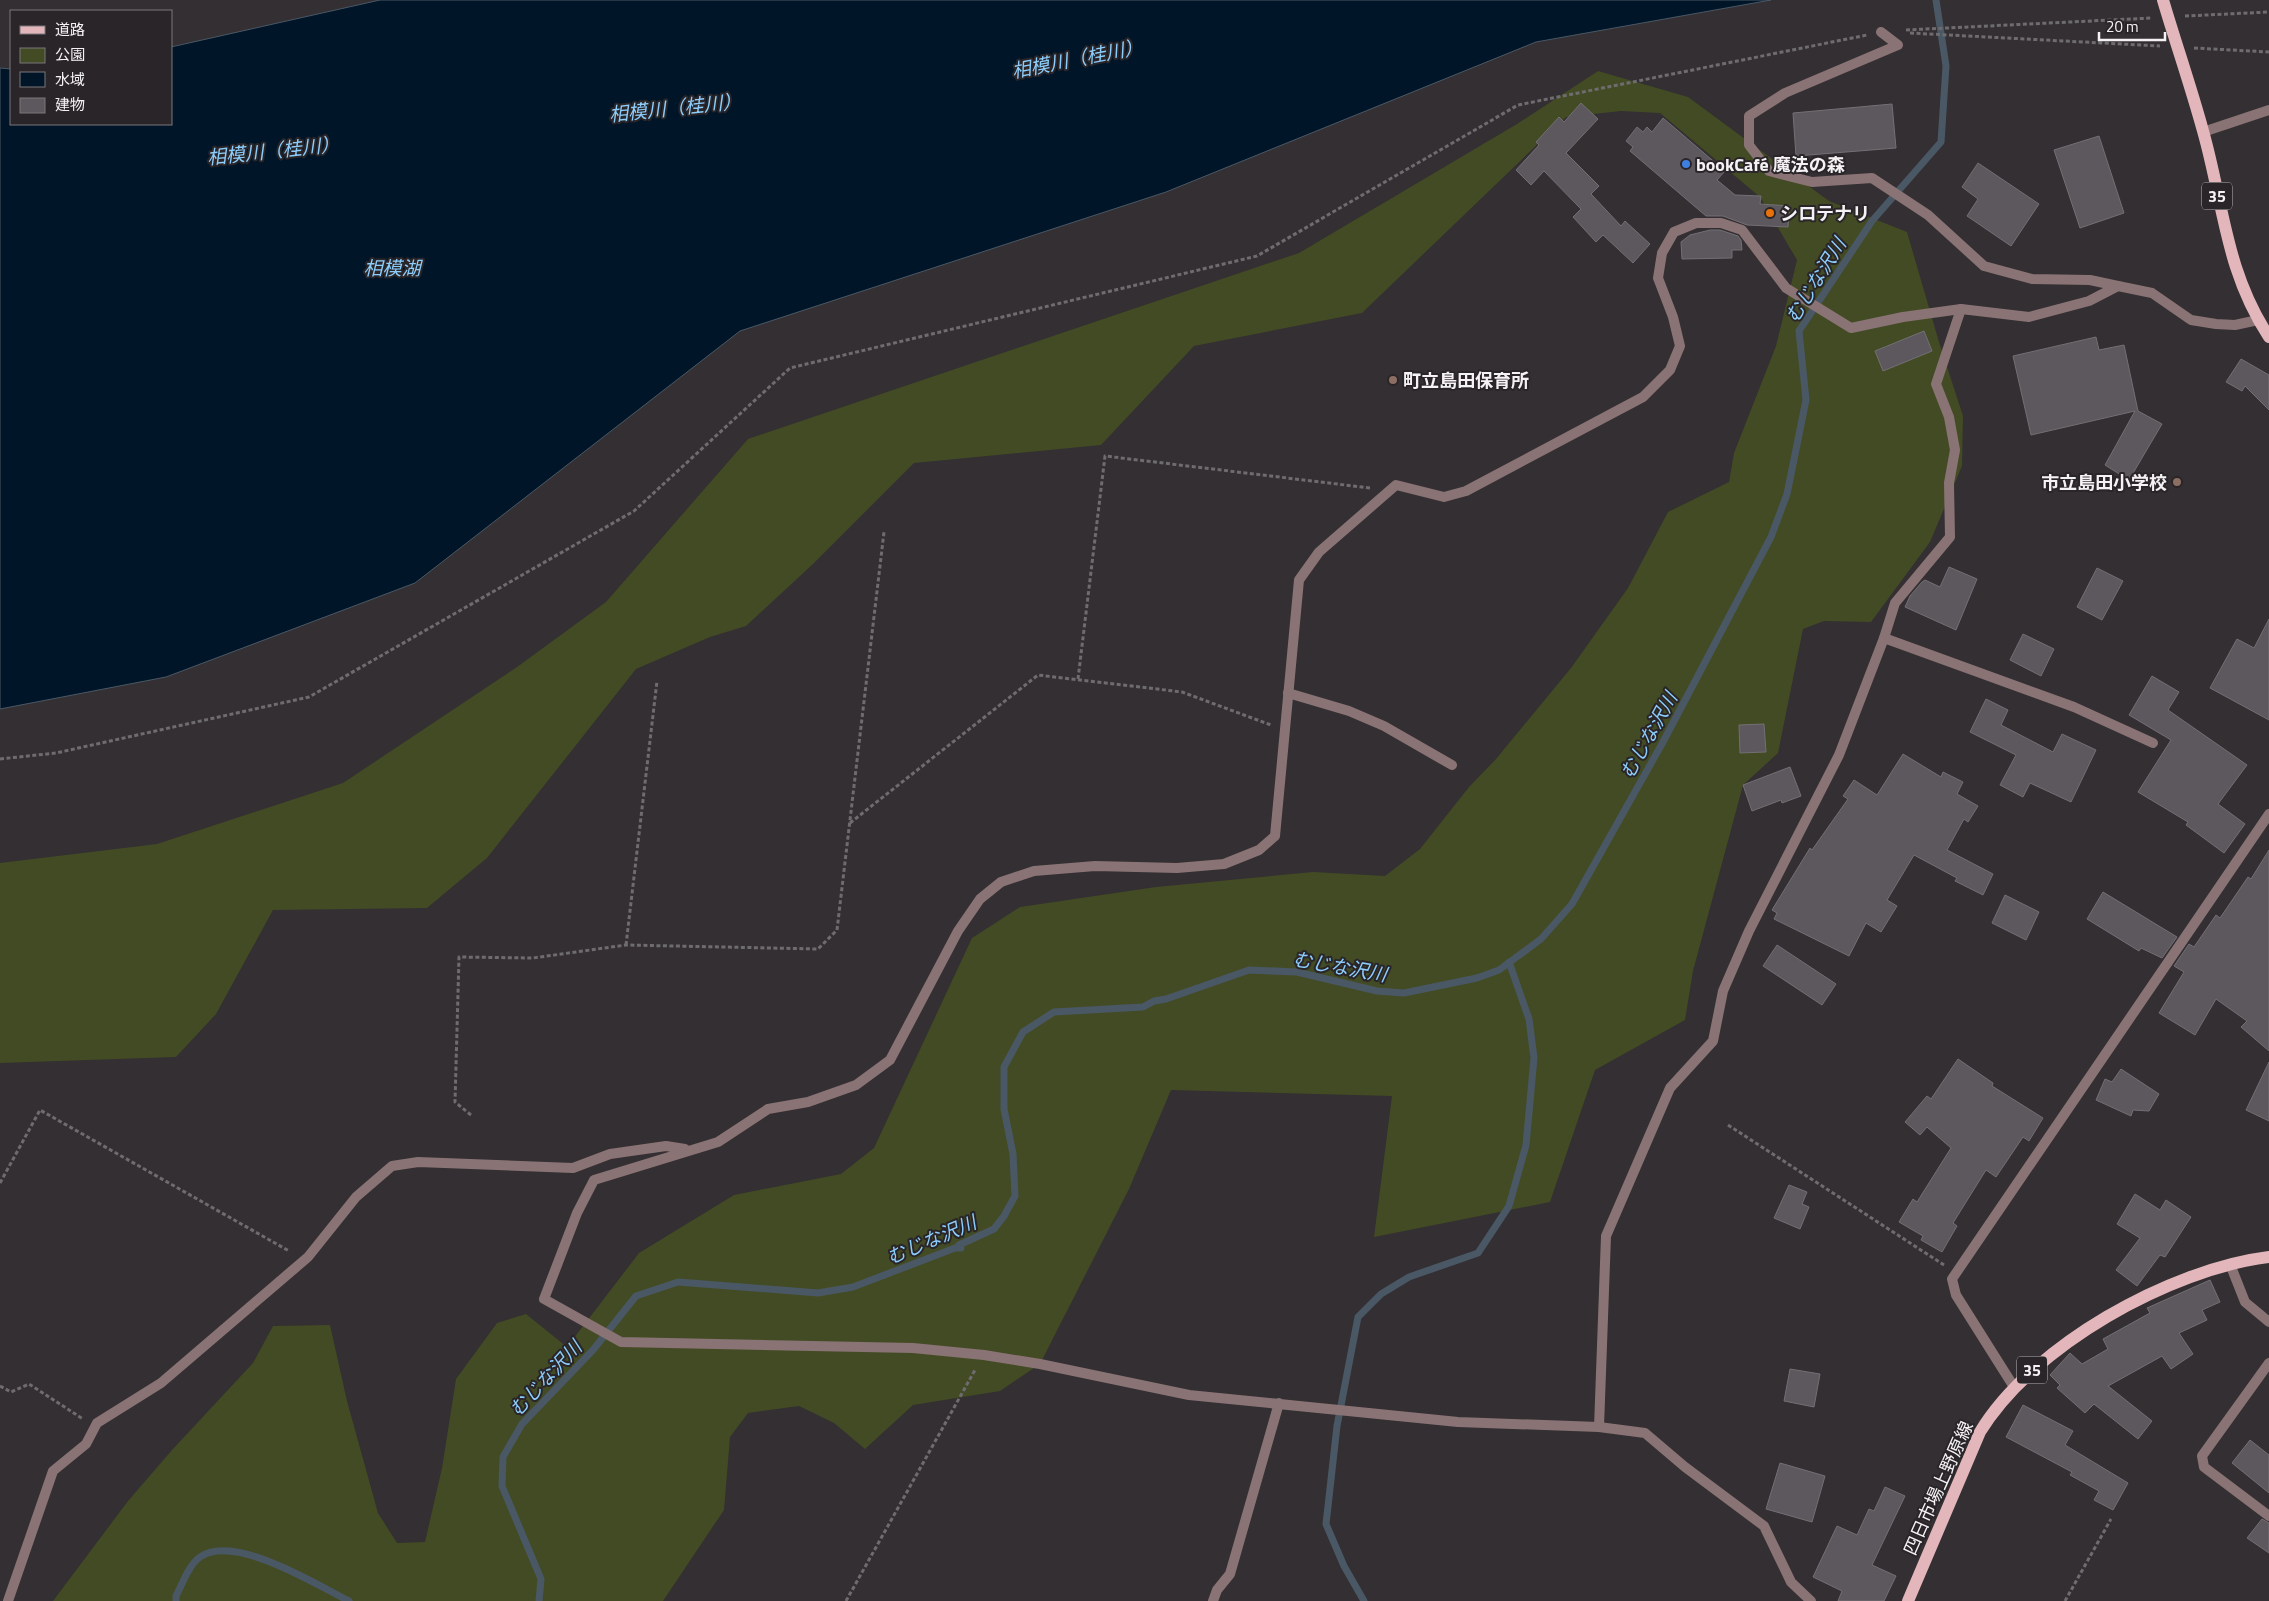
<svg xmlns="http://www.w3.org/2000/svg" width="2269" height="1601" font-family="'Titillium Web','Noto Sans JP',sans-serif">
<rect width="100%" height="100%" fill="#332f32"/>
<polygon fill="#434b24" points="1598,71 1688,97 1829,201 1907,232 1939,342 1963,416 1962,466 1930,542 1871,622 1824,621 1803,629 1778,753 1743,785 1693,971 1685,1020 1595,1070 1550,1202 1374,1237 1392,1096 1171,1090 1129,1189 1040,1364 1000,1391 913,1405 865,1449 834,1423 799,1406 748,1413 730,1437 724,1510 663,1601 53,1601 128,1501 172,1450 253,1363 273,1326 330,1325 347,1401 378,1513 397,1543 425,1542 442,1468 456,1379 497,1323 526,1314 567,1347 639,1253 734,1195 841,1174 874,1148 972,938 1020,907 1156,887 1313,872 1385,876 1420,849 1469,787 1496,759 1571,668 1628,588 1668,512 1729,482 1734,453 1776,346 1797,260 1760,197 1660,113 1621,111 1566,117 1362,313 1194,346 1101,445 914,463 813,564 746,626 710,637 636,669 487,858 427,908 273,910 216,1014 176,1057 0,1063 0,863 157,844 343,783 517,667 606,602 748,439 1299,253 1517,124"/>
<polygon fill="#001628" stroke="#4a5866" points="380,0 1771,0 1536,42 1166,192 740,331 415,583 166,677 0,709 0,68 11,69 11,124 171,124 171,47"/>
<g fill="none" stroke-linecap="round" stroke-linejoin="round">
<g stroke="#4a5866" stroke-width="7">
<path d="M176 1601V1596C183 1583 188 1566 200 1557 234 1533 317 1585 349 1601"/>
<polyline points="539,1601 541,1579 502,1486 503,1457 522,1424 593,1350 636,1296 678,1282 818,1293 853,1287 955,1248 961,1248 959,1245 994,1229 1004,1216 1015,1196 1013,1154 1004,1109 1004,1067 1023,1032 1054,1012 1143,1007 1154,1001 1166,999 1249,970 1297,972 1377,991 1404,993 1477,978 1499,970 1541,939 1572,904 1663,742 1771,537 1787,494 1806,400 1799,331 1872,221 1941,142 1946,66 1936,0"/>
<polyline points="1364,1601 1344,1566 1326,1524 1337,1426 1358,1317 1381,1294 1409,1277 1478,1253 1509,1206 1526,1145 1534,1058 1529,1019 1509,962"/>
</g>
</g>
<g fill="#5c585d" stroke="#736f74">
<polygon points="1581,103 1598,119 1566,153 1599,186 1591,194 1621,226 1625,221 1650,244 1633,263 1603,235 1596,242 1573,217 1581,209 1544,171 1531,185 1516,170 1539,145 1536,142 1559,117 1564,122"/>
<polygon points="1892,104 1896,148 1796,156 1793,113"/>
<polygon points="1663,118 1725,171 1717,180 1735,195 1761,196 1760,204 1790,206 1788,227 1747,225 1723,216 1706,216 1630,151 1633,147 1626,141 1637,127 1643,132 1647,127 1652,132"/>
<polygon points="2099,136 2124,213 2080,228 2054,150"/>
<polygon points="1978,163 2039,204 2011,246 1967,216 1978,199 1962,187"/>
<polygon points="1710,230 1720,230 1738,236 1741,240 1742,250 1732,250 1732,258 1682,259 1681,242 1690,235"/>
<polygon points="1924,331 1932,351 1883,371 1875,351"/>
<polygon points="2096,337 2099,350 2124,345 2138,411 2162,424 2129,480 2105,465 2135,411 2031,435 2013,356"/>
<polygon points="2241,359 2269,375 2269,410 2245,386 2242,391 2226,382"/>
<polygon points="1949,567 1977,579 1956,630 1905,607 1910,596 1922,582 1925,580 1940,587"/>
<polygon points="2097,568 2123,581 2102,620 2077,607"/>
<polygon points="2269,619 2269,720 2210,688 2237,639 2254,648"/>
<polygon points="2023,634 2054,649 2041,676 2010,660"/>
<polygon points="2152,676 2179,692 2168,710 2247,765 2218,804 2245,824 2224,853 2186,825 2188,822 2138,792 2171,740 2129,715"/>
<polygon points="1986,699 2008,710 2001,725 2053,752 2062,734 2096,750 2071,802 2030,783 2023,797 2000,785 2016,755 1970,732"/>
<polygon points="1764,724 1766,752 1740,753 1739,725"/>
<polygon points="1903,754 1941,777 1943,772 1963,782 1957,794 1978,806 1968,822 1964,819 1947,850 1993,874 1983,895 1955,881 1957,878 1914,855 1887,900 1897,906 1881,932 1866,923 1849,956 1774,919 1777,913 1772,910 1810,848 1812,850 1848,799 1843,796 1854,780 1877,795"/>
<polygon points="1790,767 1801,796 1782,803 1781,800 1752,811 1743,785"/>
<polygon points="2269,850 2269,1051 2241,1027 2247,1021 2216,999 2195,1035 2159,1013 2184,972 2174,966 2189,944 2194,947 2216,915 2220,918 2248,877 2251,879"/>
<polygon points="2103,892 2177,937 2162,958 2141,948 2139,951 2087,919"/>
<polygon points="2005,895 2039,912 2026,940 1992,923"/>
<polygon points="1777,945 1836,984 1822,1005 1763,966"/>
<polygon points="1958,1059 1993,1083 1992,1086 2043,1118 2029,1141 2023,1137 1996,1177 1986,1170 1953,1223 1957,1226 1942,1252 1921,1240 1923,1236 1899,1222 1913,1199 1917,1202 1951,1148 1927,1127 1920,1135 1905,1122 1927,1096 1931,1099"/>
<polygon points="2269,1062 2269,1121 2246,1110"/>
<polygon points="2121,1069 2159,1094 2149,1111 2133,1110 2131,1116 2096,1100 2105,1079 2112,1082"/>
<polygon points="1789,1185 1807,1192 1802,1204 1809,1207 1800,1229 1774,1218"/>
<polygon points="2135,1194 2160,1210 2166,1200 2191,1217 2165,1257 2160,1255 2137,1286 2116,1270 2140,1238 2117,1224"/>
<polygon points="2210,1280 2220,1302 2202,1310 2207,1320 2179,1333 2193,1354 2171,1369 2162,1356 2108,1386 2152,1421 2138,1439 2094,1404 2085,1413 2057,1388 2060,1385 2050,1375 2070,1353 2082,1364 2108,1349 2103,1339 2150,1313 2147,1308"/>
<polygon points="1790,1369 1820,1374 1814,1407 1784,1401"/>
<polygon points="2023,1405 2073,1431 2065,1445 2128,1483 2113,1510 2094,1500 2099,1491 2070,1475 2072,1472 2006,1437"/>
<polygon points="2250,1440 2269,1455 2269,1493 2232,1463"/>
<polygon points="1780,1463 1825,1476 1812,1522 1766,1509"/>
<polygon points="1885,1487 1905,1496 1872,1565 1896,1576 1884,1601 1838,1601 1842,1591 1813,1577 1837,1526 1857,1535 1869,1509 1874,1511"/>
<polygon points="2262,1519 2269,1523 2269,1553 2247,1538"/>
</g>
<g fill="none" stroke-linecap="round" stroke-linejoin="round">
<g stroke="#6f6c6f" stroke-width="3" stroke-dasharray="4 2.5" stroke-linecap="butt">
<polyline points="2185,16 2269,12"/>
<polyline points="1906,30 2152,18"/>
<polyline points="1910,33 2160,46"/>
<polyline points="2194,48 2269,52"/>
<polyline points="1078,679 1105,456 1370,488"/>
<polyline points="0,759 56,753 309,697 634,511 790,368 1257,256 1518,105 1867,35"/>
<polyline points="850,823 1038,675 1182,692 1271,725"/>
<polyline points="626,945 657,681"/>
<polyline points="471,1115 455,1102 459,957 533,958 626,945 818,949 837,930 884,532"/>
<polyline points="1728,1125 1944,1265"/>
<polyline points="0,1183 40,1110 289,1251"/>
<polyline points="0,1386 11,1392 29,1384 83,1419"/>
<polyline points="846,1601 975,1370"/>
<polyline points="2065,1601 2111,1519"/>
</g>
<g stroke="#897375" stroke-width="10">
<polyline points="1881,32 1898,45 1785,93 1749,116 1749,145 1769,171 1812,182 1872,178 1928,215 1984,266 2032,279 2090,280 2118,286"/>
<polyline points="1884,638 2074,707 2153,743"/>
<polyline points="1288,693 1349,711 1384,726 1452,765"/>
<polyline points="2269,1363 2202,1456 2204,1467 2269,1516"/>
<polyline points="2014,1387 1956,1295 1952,1279 2269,814"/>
<polyline points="1213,1601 1217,1590 1230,1574 1279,1403"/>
</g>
<g stroke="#897375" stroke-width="10">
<polyline points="2203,132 2269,110"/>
<polyline points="2230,1264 2245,1302 2269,1322"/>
<polyline points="1599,1427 1606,1236 1670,1088 1713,1041 1723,991 1749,931 1839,755 1884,638 1895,603 1950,537 1949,483 1955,450 1949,417 1936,384 1961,309"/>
<polyline points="8,1601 53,1471 86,1444 97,1423 161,1383 308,1257 356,1197 392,1166 418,1162 573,1168 610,1154 666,1146 685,1149"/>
<polyline points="1811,1601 1791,1582 1764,1526 1685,1467 1645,1433 1599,1427 1458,1422 1189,1395 1040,1364 984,1355 913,1348 621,1342 544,1299 577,1213 594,1180 718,1142 768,1109 808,1102 856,1085 890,1060 958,931 980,899 1001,882 1034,871 1095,866 1177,868 1224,864 1259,850 1275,836 1299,580 1319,552 1396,485 1444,497 1466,491 1643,397 1670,370 1680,346 1673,317 1658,278 1662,253 1674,232 1696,223 1721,223 1742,230 1786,288 1851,328 1903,317 1961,309 2029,317 2089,301 2118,286 2152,293 2191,320 2216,324 2235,325 2258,320"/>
</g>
<g stroke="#e2b6ba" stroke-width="12">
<path d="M2163 0C2176 44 2191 87 2203 131 2224 205 2225 270 2269 337"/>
<path d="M1908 1601 1980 1432C2032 1346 2170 1269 2269 1257"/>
</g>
</g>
<circle fill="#3f7fe0" stroke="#292528" stroke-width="2" cx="1686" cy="164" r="5"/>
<circle fill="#e8710a" stroke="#292528" stroke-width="2" cx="1770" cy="213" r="5"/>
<g fill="#8d6e63" stroke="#292528" stroke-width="2">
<circle cx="1393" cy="380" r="5"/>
<circle cx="2177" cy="482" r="5"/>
</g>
<g text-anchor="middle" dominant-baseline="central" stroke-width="4" stroke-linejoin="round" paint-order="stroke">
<g fill="#292528" stroke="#b8b4b8" stroke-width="1">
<rect x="2202" y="182.5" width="30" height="27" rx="4"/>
<rect x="2017" y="1356.5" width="30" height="27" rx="4"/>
</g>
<g font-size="16" font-weight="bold" fill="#f5f2f5">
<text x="2217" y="196">35</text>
<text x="2032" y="1370">35</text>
</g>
<g font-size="18" font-weight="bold" fill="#f5f2f5" stroke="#292528" text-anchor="start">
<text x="1696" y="164">bookCafé 魔法の森</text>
<text x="1780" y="213">シロテナリ</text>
<text x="1403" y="380">町立島田保育所</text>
<text x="2167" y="482" text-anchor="end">市立島田小学校</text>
</g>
<g font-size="18" fill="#f5f2f5" stroke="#292528">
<text transform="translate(1938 1488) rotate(-66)">四日市場上野原線</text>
</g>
<g font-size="19" font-style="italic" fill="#8dcdfb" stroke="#292528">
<text transform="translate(1077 58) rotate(-11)">相模川（桂川）</text>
<text transform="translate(675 107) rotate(-6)">相模川（桂川）</text>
<text transform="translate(273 150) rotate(-6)">相模川（桂川）</text>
<text x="392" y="267">相模湖</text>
<text transform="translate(1815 280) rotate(-58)">むじな沢川</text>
<text transform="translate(1648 735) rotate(-61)">むじな沢川</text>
<text transform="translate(1340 966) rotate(10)">むじな沢川</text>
<text transform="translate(931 1239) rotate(-23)">むじな沢川</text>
<text transform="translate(545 1378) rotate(-47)">むじな沢川</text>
</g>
</g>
<rect x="10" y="10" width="162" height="115" fill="#292528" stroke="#7b777a"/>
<rect x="20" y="26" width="25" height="8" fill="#e2b6ba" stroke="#7b777a"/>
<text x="55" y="35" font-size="15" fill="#f5f2f5">道路</text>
<rect x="20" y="48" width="25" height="15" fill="#434b24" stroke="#7b777a"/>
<text x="55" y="60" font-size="15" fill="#f5f2f5">公園</text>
<rect x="20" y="72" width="25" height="15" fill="#001628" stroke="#7b777a"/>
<text x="55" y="85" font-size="15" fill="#f5f2f5">水域</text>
<rect x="20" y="98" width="25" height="15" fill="#5c585d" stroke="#7b777a"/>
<text x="55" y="110" font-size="15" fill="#f5f2f5">建物</text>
<path d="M2099 32v8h66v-8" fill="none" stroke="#f5f2f5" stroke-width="2.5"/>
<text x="2106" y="32" font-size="15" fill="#f5f2f5" stroke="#292528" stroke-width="4" paint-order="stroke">20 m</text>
</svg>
